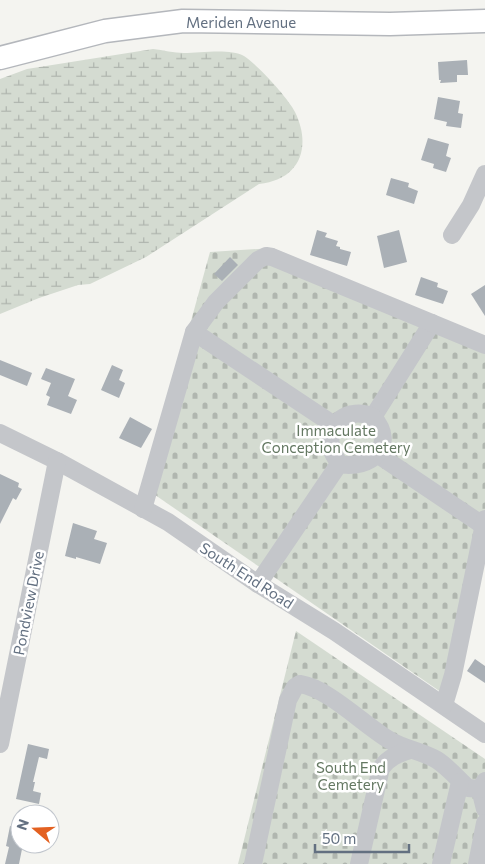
<svg xmlns="http://www.w3.org/2000/svg" width="485" height="864" font-family="Commissioner,sans-serif">
<defs>
<pattern id="wetland-marsh" width="20" height="14" patternUnits="userSpaceOnUse" patternTransform="scale(1.25)"><rect width="20" height="14" fill="#d4dbd1"/><path d="M1 5h8M5 5V1M11 12h8M15 12V8" fill="none" stroke="#b0b6af"/></pattern>
<pattern id="cemetery-stones" width="16" height="16" patternUnits="userSpaceOnUse" patternTransform="scale(1.25)"><rect width="16" height="16" fill="#d4dbd1"/><path d="M2 7V4a2 2 0 0 1 4 0v3zM10 15v-3a2 2 0 0 1 4 0v3z" fill="#b0b6af"/></pattern>
</defs>
<rect width="100%" height="100%" fill="#f4f4f0"/>
<path fill="url(#wetland-marsh)" d="M153 49C163 50 174 53 184 53 200 53 230 48 244 56 257 64 289 99 295 112 312 147 300 180 259 184L146 257 90 284 78 285 39 298 0 314V79L27 69Z"/>
<g fill="url(#cemetery-stones)">
<polygon points="273,248 485,341 485,535 451,699 145,488 210,252"/>
<polygon points="296,631 485,759 485,864 238,864"/>
</g>
<g fill="#aab0b6">
<polygon points="467,60 468,75 457,75 457,82 440,83 441,80 439,80 438,62"/>
<polygon points="438,97 460,101 458,113 463,114 461,128 446,126 447,122 434,119"/>
<polygon points="428,138 449,144 446,156 451,158 446,172 433,168 434,164 421,160"/>
<polygon points="391,178 409,183 408,187 418,191 414,204 386,195"/>
<polygon points="317,230 327,233 325,237 338,241 336,246 340,247 340,249 351,252 347,266 310,255"/>
<polygon points="399,230 407,262 384,268 377,236"/>
<polygon points="230,257 238,265 222,281 214,274"/>
<polygon points="421,277 438,283 437,287 448,291 443,304 415,295"/>
<polygon points="485,285 485,316 471,294"/>
<polygon points="0,360 32,373 27,386 0,375"/>
<polygon points="112,365 123,370 119,380 125,383 119,398 101,390"/>
<polygon points="46,368 75,379 68,396 77,400 71,414 47,405 50,397 46,395 51,383 41,379"/>
<polygon points="130,417 152,429 141,448 119,438"/>
<polygon points="0,474 19,483 18,487 22,489 16,500 13,498 0,524"/>
<polygon points="73,523 97,531 94,539 107,543 100,564 76,557 76,559 65,556"/>
<polygon points="475,659 485,666 485,683 467,671"/>
<polygon points="28,744 49,749 47,759 39,757 33,782 35,782 33,791 41,793 39,804 16,799"/>
<polygon points="10,826 20,828 20,844 23,844 19,864 5,864 9,847 6,846"/>
</g>
<g fill="none" stroke-linecap="round" stroke-linejoin="round">
<defs>
<polyline id="major" points="0,58 105,31 183,21 390,24 485,21"/>
</defs>
<use href="#major" stroke="#b4b7bc" stroke-width="25"/>
<g stroke="#c4c6ca" stroke-width="18">
<polyline points="452,235 471,205 485,174"/>
<polyline points="194,332 334,425"/>
<polyline points="373,417 432,323"/>
<polyline points="0,433 57,461 168,522 258,584 334,631 485,734"/>
<polyline points="377,454 484,526"/>
<polyline points="143,509 194,332 216,302 258,260 266,256 272,257 485,345"/>
<path d="M258 584 339 464C337 459 333 455 332 450 324 423 349 406 373 417 398 446 371 470 339 464"/>
<polyline points="444,705 453,675 485,519"/>
<polyline points="0,744 57,461"/>
<polyline points="485,781 480,789 485,809"/>
<path d="M253 864 288 700 295 687 300 684C328 688 365 726 391 741 405 749 424 752 437 760 448 767 458 779 468 788L480 789"/>
<path d="M359 864 381 768C389 757 398 754 410 750"/>
<polyline points="441,864 460,782"/>
<polyline points="477,864 485,823"/>
</g>
<use href="#major" stroke="#fff" stroke-width="22"/>
</g>
<g text-anchor="middle" dominant-baseline="central" stroke-width="5" stroke-linejoin="round" paint-order="stroke">
<g font-size="15" fill="#637081" stroke="#fff">
<text x="241" y="22">Meriden Avenue</text>
<text transform="translate(247 575) rotate(33)">South End Road</text>
<text transform="translate(28 603) rotate(-79)">Pondview Drive</text>
</g>
<g font-size="15" fill="#647862" stroke="#fff">
<text x="336" y="430">Immaculate<tspan x="336" dy="17">Conception Cemetery</tspan></text>
<text x="351" y="767">South End<tspan x="351" dy="17">Cemetery</tspan></text>
</g>
</g>
<g transform="translate(35 829) rotate(289)"><circle r="24" fill="#ffffff" stroke="#c1c6cd"/>
<path d="M0-4L9 19L0 12L-9 19Z" fill="#e36121"/>
<text y="-8" font-size="14" font-weight="bold" text-anchor="middle" fill="#637081">N</text>
</g>
<path d="M315 844v8h94v-8" fill="none" stroke="#637081" stroke-width="2.5"/>
<text x="322" y="844" font-size="15" fill="#637081" stroke="#ffffff" stroke-width="4" paint-order="stroke">50 m</text>
</svg>
